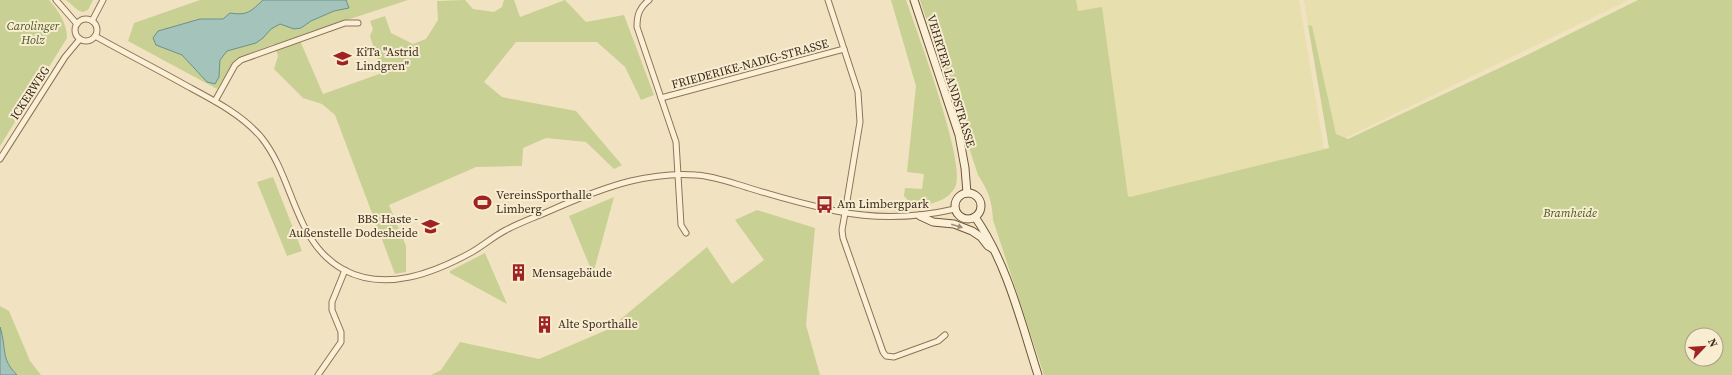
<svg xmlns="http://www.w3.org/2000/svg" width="1732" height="375" font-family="'Source Serif 4',serif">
<rect width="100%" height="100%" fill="#f1e3c1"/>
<g fill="#e7dfae">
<polygon points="1076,0 1299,0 1324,149 1130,197 1128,196 1102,8 1078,11"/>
<polygon points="1304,0 1629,0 1345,138 1336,134 1312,26 1308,25"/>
</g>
<g fill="#c8d094" fill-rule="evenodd">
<path d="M0 0H49C59 11 67 24 67 38L0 146Z"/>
<polygon points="66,0 93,0 88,10 83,12 79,11"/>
<polygon points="200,0 408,0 298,36 323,94 382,73 370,36 373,29 370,21 385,16 391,33 413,44 426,39 438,20 437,1 465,0 473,9 494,12 502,7 504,0 514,0 520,17 565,0 586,22 624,15 654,95 641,100 625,67 597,42 516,42 484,82 502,97 576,111 622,165 614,169 586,142 546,138 523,148 522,166 476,167 389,205 406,246 406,272 395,274 335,115 322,104 303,98 274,69 278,56 274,44 238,58 232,64 217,89 128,41 134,23"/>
<path d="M891 0H906C917 32 965 160 956 185 949 202 930 204 914 207L904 196 905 188 922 189 924 174 907 172 916 86Z"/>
<path d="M920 0H1076L1078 11 1102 7 1128 196 1130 197 1329 148 1308 25 1312 26 1336 134 1348 139 1527 55 1638 0H1732V375H1044L993 220C992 201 989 192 978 175ZM1692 335H1716V359H1692Z"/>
<polygon points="273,177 302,251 287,256 257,182"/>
<polygon points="614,197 593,274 569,216"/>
<polygon points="757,210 815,228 806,325 820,375 431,375 441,370 460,342 539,359 609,329 707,247 732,284 764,260 735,220"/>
<polygon points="485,253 507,304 450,273 450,271"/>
<polygon points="0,306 9,311 30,361 41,375 0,375"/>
</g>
<g fill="#a4c3ba" stroke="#6a9289">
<path d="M263 0H346L349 8 334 11 311 21 301 28 294 29 280 24 271 29 263 38 256 43 227 51 220 60 219 77 215 84 207 82 182 55 156 45 153 38 158 31 200 19H223L230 13C248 16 251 11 263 0Z"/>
<path d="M0 327C7 349 0 358 17 375H0Z"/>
</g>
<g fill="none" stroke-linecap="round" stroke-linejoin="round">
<defs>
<g id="street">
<polyline points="56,0 77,24"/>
<path d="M649 0C639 8 637 15 637 27L676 142 681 225 686 233"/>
<polyline points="828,0 858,92 860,122 845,213 842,230 843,238 883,352 886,356 894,357 938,341 945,335"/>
<circle cx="86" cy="30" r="11"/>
<polyline points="92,21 103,0"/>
<path d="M95 36C125 53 157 69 187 86 213 100 241 114 261 137 295 179 293 242 344 270 386 292 434 273 472 252 484 245 494 236 506 230 519 223 533 218 547 212 574 200 602 188 631 181 652 176 674 173 696 175 714 176 732 183 749 188 778 197 807 205 836 211 875 219 916 218 955 209"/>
<polyline points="661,98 844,49"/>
<polyline points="215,101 235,65 241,60 345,23 358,23"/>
<polyline points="0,159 65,57 80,39"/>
<polyline points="318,375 341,342 341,332 332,310 332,302 345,270"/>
</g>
<g id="secondary">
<polyline points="914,0 959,135 965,168 967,193"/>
<circle cx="968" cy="206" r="13"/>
<polyline points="920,216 933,222 954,224 972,231 981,237 988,246 993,249"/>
<path d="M975 217C1007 263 1021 322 1038 375"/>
</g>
</defs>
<use href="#street" stroke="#8c7457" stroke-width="7"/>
<use href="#secondary" stroke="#6e553a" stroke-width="9"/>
<use href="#street" stroke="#fbf0d5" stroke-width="5"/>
<use href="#secondary" stroke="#fbf0d5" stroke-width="7"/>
</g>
<defs><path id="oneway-solid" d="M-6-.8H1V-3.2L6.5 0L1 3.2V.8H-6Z"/></defs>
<use fill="#9b8e79" href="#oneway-solid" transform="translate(957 226) rotate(16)"/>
<defs>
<symbol id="school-bare" viewBox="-9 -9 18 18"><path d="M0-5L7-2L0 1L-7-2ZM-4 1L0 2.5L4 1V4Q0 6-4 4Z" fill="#9f2323" stroke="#f8edd1" stroke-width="2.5" paint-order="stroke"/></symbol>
<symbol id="stadium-bare" viewBox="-9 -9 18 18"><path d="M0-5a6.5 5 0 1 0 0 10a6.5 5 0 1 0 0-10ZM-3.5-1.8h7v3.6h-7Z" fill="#9f2323" stroke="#f8edd1" stroke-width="2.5" paint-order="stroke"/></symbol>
<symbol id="bus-bare" viewBox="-9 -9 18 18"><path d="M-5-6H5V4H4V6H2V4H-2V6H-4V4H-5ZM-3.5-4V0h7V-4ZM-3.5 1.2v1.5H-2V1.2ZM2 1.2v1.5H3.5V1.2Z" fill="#9f2323" stroke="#f8edd1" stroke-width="2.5" paint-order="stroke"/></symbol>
<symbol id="building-bare" viewBox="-9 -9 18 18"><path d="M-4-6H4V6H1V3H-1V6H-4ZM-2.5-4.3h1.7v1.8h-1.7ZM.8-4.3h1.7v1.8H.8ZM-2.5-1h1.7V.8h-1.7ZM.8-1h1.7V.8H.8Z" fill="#9f2323" stroke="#f8edd1" stroke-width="2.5" paint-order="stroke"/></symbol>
</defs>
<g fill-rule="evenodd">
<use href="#school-bare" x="330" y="46" width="25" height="25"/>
<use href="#stadium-bare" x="470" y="190" width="25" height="25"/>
<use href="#bus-bare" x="812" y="192" width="25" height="25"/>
<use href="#school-bare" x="418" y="214" width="25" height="25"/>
<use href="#building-bare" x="506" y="260" width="25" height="25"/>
<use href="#building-bare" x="532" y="312" width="25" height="25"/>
</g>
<g text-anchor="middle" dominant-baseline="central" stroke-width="4" stroke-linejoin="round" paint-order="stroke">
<g font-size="12" font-style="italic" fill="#4a5922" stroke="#f8edd1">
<text x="33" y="26">Carolinger<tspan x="33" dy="14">Holz</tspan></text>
<text x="1570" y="213">Bramheide</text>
</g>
<g font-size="12" fill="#3b2b1d" stroke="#f8edd1" text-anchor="start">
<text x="356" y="52">KiTa "Astrid<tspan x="356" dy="14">Lindgren"</tspan></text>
<text x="496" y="195">VereinsSporthalle<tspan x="496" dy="14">Limberg</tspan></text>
<text x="837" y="204">Am Limbergpark</text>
<text x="418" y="219" text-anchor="end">BBS Haste -<tspan x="418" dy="14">Außenstelle Dodesheide</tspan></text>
<text x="532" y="273">Mensagebäude</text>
<text x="558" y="324">Alte Sporthalle</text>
</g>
<g font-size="12" fill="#3b2b1d" stroke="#f8edd1">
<text transform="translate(750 64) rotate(-15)">FRIEDERIKE-NADIG-STRASSE</text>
<text transform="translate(951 81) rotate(73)">VEHRTER LANDSTRASSE</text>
<text transform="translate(30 93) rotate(-57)">ICKERWEG</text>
</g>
</g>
<g transform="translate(1704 347) rotate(65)"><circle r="19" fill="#f8edd1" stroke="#ac9f89"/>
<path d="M0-3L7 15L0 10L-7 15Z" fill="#9f2323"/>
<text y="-6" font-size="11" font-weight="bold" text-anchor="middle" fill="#3b2b1d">N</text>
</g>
</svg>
